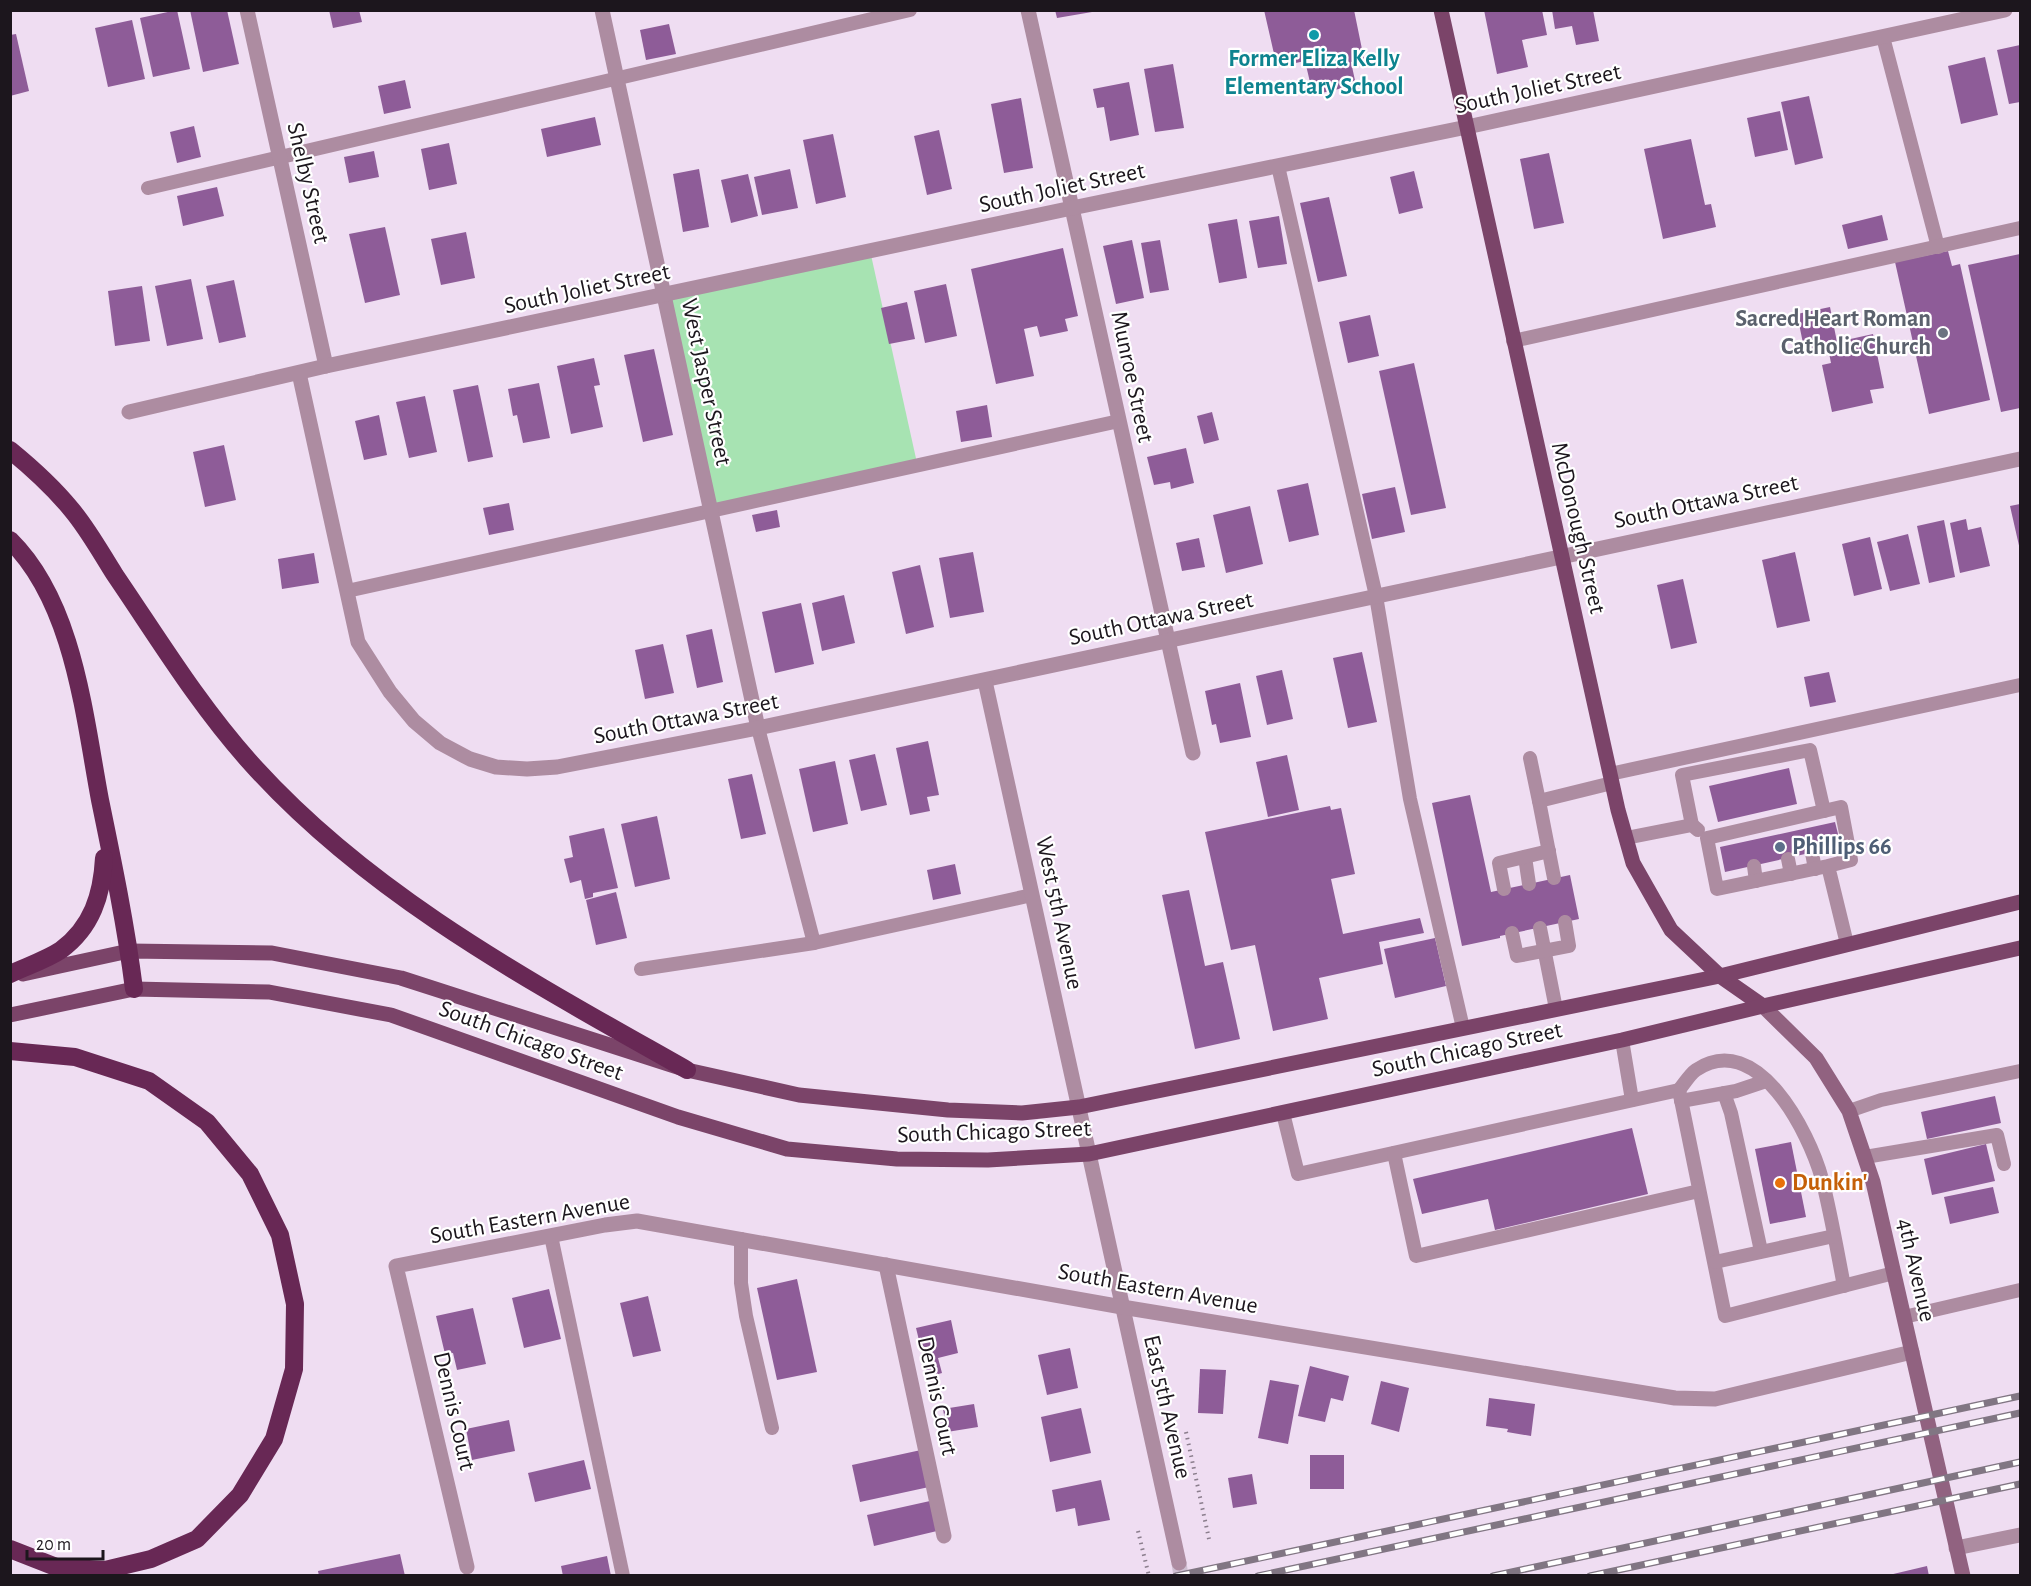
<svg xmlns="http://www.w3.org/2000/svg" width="2031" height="1586" font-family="'Alegreya Sans',sans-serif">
<rect width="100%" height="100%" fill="#efddf2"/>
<polygon fill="#a7e3b2" points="871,255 917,463 713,508 667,298"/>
<g fill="#8e5c98">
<polygon points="177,10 190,69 153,77 140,18"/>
<polygon points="190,10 227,10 239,64 203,72"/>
<polygon points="329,10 359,10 362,22 333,28"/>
<polygon points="1055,10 1092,10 1092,12 1057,18"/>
<polygon points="1264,10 1354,10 1364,59 1351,62 1356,85 1313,95 1305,61 1277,67"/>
<polygon points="1484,10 1542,10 1547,35 1522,40 1528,67 1497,74"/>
<polygon points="1552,10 1593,10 1599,41 1576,45 1572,26 1555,29"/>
<polygon points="132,20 145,79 108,87 95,28"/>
<polygon points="669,24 676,54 646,60 640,30"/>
<polygon points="16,34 29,91 10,96 10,35"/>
<polygon points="2020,45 2020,102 2009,104 1997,50"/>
<polygon points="1985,57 1998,115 1961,124 1948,66"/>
<polygon points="1173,64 1184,128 1155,132 1144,69"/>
<polygon points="405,80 411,108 384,114 378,86"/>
<polygon points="1129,82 1139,135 1110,141 1104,107 1097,108 1093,89"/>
<polygon points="1809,96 1823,158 1795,165 1781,102"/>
<polygon points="1021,98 1033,168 1004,173 991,104"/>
<polygon points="1780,111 1788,150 1755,157 1747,118"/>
<polygon points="595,117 601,145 547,157 541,129"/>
<polygon points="194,126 201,157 177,163 170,132"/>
<polygon points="939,130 952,189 927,195 914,136"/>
<polygon points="833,134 846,197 816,204 803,140"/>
<polygon points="1691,139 1705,205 1711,204 1716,227 1663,239 1644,149"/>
<polygon points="449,143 457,184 429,190 421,149"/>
<polygon points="374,151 379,177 349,183 344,157"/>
<polygon points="1549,153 1564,223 1534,229 1520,159"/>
<polygon points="699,169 709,227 683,232 673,174"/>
<polygon points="790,169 798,208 762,215 754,177"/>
<polygon points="1414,171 1423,208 1399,214 1390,177"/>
<polygon points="748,174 758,216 731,223 721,180"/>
<polygon points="217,187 224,216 183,226 177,196"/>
<polygon points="1329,197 1347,276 1318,282 1300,203"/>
<polygon points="1882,215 1888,240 1848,249 1842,225"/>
<polygon points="1279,216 1287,264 1258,268 1249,221"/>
<polygon points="1237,219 1247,278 1219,283 1208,224"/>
<polygon points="385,227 400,295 365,303 349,234"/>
<polygon points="466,232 475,278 441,285 431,239"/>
<polygon points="1132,240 1144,298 1116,304 1103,246"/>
<polygon points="1160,240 1169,290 1150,293 1141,243"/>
<polygon points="1063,248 1078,316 1065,319 1068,331 1040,337 1037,326 1024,329 1034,376 996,384 971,269"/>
<polygon points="1948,251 1952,266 1960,264 1990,400 1929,414 1895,262"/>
<polygon points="2020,254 2020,408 2001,412 1968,265"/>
<polygon points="191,279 203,339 167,346 155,286"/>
<polygon points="234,280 246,337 219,343 206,286"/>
<polygon points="946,284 957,336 925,343 914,291"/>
<polygon points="142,286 150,341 115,346 108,291"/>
<polygon points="907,302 915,339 889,344 881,308"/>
<polygon points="1830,307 1837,342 1873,334 1884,388 1870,390 1873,403 1832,412 1822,365 1831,363 1828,348 1805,353 1797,314"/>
<polygon points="1370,315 1379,356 1348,363 1339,322"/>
<polygon points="654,349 673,435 643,442 624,355"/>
<polygon points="594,358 600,385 594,386 603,427 571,434 557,366"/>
<polygon points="1414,363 1446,508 1411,515 1379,371"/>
<polygon points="539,383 550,438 523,443 517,415 513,416 508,389"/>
<polygon points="478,385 493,457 468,462 453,390"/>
<polygon points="425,396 437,452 409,458 396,402"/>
<polygon points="987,405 992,437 961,442 956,411"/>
<polygon points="1212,412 1219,440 1204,444 1197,416"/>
<polygon points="379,415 387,455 364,460 355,421"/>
<polygon points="224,445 236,500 205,507 193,452"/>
<polygon points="1186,448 1194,483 1171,489 1170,482 1154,485 1147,457"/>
<polygon points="1308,483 1319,535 1289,542 1277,490"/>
<polygon points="1395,487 1405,532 1372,539 1362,494"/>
<polygon points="509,503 514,530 489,535 483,508"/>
<polygon points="2020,504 2020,550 2010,506"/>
<polygon points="1250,506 1263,564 1226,573 1213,515"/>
<polygon points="777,510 780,527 756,532 752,515"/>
<polygon points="1966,519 1968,530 1981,527 1990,566 1960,573 1950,523"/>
<polygon points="1944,520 1955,577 1929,583 1917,526"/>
<polygon points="1908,534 1920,584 1890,591 1877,542"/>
<polygon points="1870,537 1882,589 1854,596 1842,544"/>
<polygon points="1199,538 1205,567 1182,571 1176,543"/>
<polygon points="973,552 984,612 950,618 939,558"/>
<polygon points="1795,552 1810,621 1777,628 1762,560"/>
<polygon points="314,553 319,583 282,589 278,559"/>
<polygon points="920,565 934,627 906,634 892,572"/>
<polygon points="1683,579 1697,643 1671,649 1657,585"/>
<polygon points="844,595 855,643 822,651 812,603"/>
<polygon points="801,603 814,664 775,673 762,612"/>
<polygon points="712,629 723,682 697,688 686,635"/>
<polygon points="663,644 674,693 645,699 635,650"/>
<polygon points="1362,652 1377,722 1348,728 1333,658"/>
<polygon points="1282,670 1293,719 1267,725 1256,676"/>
<polygon points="1829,672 1836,702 1810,707 1804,677"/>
<polygon points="1240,683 1251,737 1220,743 1216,724 1212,725 1205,691"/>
<polygon points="928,741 939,795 927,797 930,811 910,815 896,748"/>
<polygon points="875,754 887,805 861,811 849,760"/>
<polygon points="1287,755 1299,810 1268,817 1256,762"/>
<polygon points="835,761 848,824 813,832 799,769"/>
<polygon points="1789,768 1797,804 1718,822 1709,786"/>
<polygon points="752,774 766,834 741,839 728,779"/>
<polygon points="1470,795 1491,892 1570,875 1579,919 1500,936 1500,938 1462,946 1432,803"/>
<polygon points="1330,806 1331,810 1341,808 1355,874 1331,879 1343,934 1420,918 1424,933 1379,942 1383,964 1319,978 1328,1019 1273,1031 1255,945 1231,950 1205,832"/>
<polygon points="657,816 670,879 635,887 621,824"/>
<polygon points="1835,822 1841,846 1725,872 1720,847"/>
<polygon points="604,828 618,888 593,893 593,897 585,899 581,880 570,883 564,859 573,857 569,836"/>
<polygon points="955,864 961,894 933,900 927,870"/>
<polygon points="1189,890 1205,966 1223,962 1240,1039 1195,1049 1162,895"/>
<polygon points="616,892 627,938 596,945 586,900"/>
<polygon points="1435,938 1446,986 1395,998 1384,949"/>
<polygon points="1995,1096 2001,1123 1927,1139 1921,1112"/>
<polygon points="1632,1128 1648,1194 1495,1230 1488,1199 1422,1214 1413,1179"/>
<polygon points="1791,1142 1806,1217 1770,1224 1755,1149"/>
<polygon points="1986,1144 1995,1181 1932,1195 1924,1159"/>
<polygon points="1993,1187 1999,1213 1950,1224 1944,1197"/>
<polygon points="797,1279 817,1372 777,1380 757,1288"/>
<polygon points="549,1289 561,1339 524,1348 512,1298"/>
<polygon points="648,1296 661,1351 633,1357 620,1303"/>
<polygon points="473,1308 486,1364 457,1370 453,1353 445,1354 436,1316"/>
<polygon points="951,1320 958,1353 938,1358 942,1373 928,1377 916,1328"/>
<polygon points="1070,1348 1078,1388 1047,1395 1038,1355"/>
<polygon points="1310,1366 1349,1376 1343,1401 1331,1398 1325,1422 1298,1416"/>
<polygon points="1200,1369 1226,1370 1223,1414 1198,1413"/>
<polygon points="1270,1380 1299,1385 1288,1444 1258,1438"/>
<polygon points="1381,1381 1409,1388 1399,1432 1371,1424"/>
<polygon points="1489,1398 1535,1404 1531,1436 1507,1432 1508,1429 1486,1426"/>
<polygon points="974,1404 978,1427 947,1432 943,1409"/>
<polygon points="1081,1408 1091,1453 1050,1462 1041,1417"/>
<polygon points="509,1420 515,1451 472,1460 466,1429"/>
<polygon points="921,1450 929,1487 860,1502 852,1465"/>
<rect x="1310" y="1455" width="34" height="34"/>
<polygon points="584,1460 591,1489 535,1502 528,1473"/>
<polygon points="1252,1474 1257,1504 1233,1508 1228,1478"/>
<polygon points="1101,1480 1110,1520 1078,1526 1075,1508 1056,1512 1052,1490"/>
<polygon points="930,1501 937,1531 874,1546 867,1515"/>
<polygon points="400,1554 405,1576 319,1576 318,1571"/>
<polygon points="607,1556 611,1576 563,1576 561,1566"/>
<polygon points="1927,1566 1929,1576 1889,1576 1889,1575"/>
</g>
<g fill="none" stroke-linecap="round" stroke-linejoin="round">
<polyline stroke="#cfbfd2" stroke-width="15" stroke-dasharray="15 8" stroke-linecap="butt" points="1179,1563 1181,1576"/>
<g stroke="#8b7e8d" stroke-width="4" stroke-dasharray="1.5 4.5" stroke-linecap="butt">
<polyline points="1186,1432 1209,1539"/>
<polyline points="1138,1531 1149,1576"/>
</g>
<g stroke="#ad8ca1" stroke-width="14">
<polyline points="1883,37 1938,247"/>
<polyline points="1278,166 1376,596 1410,799 1463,1028"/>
<polyline points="148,188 910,10"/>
<polyline points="1513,341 2020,228"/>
<polyline points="347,591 1119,421"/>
<polyline points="758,728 814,943 1032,895"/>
<polyline points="1530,758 1539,801"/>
<polyline points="1610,774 2020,685"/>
<polyline points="1692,825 1682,775 1810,750 1824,811"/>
<polyline points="1626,838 1692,825 1698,830"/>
<polyline points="1812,853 1815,869"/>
<polyline points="1525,857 1529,884"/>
<polyline points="1788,859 1791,874"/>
<polyline points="1754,866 1756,881"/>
<polyline points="1828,866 1717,889 1707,838 1841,807 1851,860 1828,866 1847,944"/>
<polyline points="1554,878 1539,801 1612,783"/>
<polyline points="1504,889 1499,863 1549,851"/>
<polyline points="1540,928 1556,1009"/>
<polyline points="1512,933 1517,956 1569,946 1565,922"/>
<polyline points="641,969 814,943"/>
<polyline points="1622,1040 1632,1100"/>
<path d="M1679 1090C1684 1084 1690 1074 1696 1070 1757 1029 1809 1132 1822 1179 1831 1214 1837 1250 1844 1286"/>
<polyline points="1724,1093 1731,1113 1761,1251"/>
<polyline points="1681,1101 1736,1091 1766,1081"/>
<polyline points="1849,1111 1881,1100 2020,1071"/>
<polyline points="1283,1113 1298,1174 1679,1090 1725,1316 1894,1273"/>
<polyline points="1394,1153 1416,1256 1699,1191"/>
<polyline points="1865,1157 1997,1135 2004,1164"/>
<polyline points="551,1236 623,1576"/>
<polyline points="741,1239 741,1283 746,1316 772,1428"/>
<polyline points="1715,1262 1834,1236"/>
<polyline points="1904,1317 2020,1290"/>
</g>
<g stroke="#ad8ca1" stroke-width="15">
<polyline points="247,10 326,366"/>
<polyline points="602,10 758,728"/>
<polyline points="1028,10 1193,753"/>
<polyline points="299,373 358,642 390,692 414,721 440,743 470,759 496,767 527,769 557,767 758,728 2020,459"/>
<polyline points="129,412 326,366 1072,208 1467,127 2005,10"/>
<polyline points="985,681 1179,1563"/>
<polyline points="886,1265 944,1536"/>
<polyline points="1956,1548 2020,1535"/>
<polyline points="467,1567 396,1266 605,1225 637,1221 1122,1307 1675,1398 1715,1399 1912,1352"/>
</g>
<polyline stroke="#916280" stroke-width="15" points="1763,1006 1816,1058 1849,1111 1873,1182 1963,1576"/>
<g stroke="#7b4469" stroke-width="15">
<polyline points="1441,10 1618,810 1633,863 1671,930 1720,976 1763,1006"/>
<polyline points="23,974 129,951 272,953 401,978 687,1070 799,1095 948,1110 1022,1113 1079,1107 1720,976 2020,902"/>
<polyline points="10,1015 134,989 269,992 391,1015 678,1117 787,1149 897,1159 988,1160 1089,1154 1622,1040 1763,1006 2020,948"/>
</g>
<g stroke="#682855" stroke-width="18">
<path d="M10 450C32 468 53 487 71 509 88 529 101 553 115 575 158 638 198 704 249 761 369 896 532 982 687 1070"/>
<path d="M10 540C74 603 84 715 100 800 113 863 126 926 134 989"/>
<path d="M10 974C27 966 46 960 61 950 92 927 102 895 104 858"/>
<polyline points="10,1051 75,1057 149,1081 207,1122 250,1174 280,1235 295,1304 294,1369 274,1439 240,1495 197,1539 151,1559 105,1570 56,1567 10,1549"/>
</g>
<defs>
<g id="rail">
<polyline points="1176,1576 2020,1396"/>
<polyline points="1258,1576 2020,1413"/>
<polyline points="1493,1576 2020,1462"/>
<polyline points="1590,1576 2020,1484"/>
</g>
</defs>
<use href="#rail" stroke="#817683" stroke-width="7"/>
<use href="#rail" stroke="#fff" stroke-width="4.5" stroke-dasharray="14" stroke-linecap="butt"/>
</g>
<circle fill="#0f9aa8" stroke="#fff" stroke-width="2" cx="1314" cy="35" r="6"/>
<circle fill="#6b7280" stroke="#fff" stroke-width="2" cx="1943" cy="333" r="6"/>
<circle fill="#5c6f8a" stroke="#fff" stroke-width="2" cx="1780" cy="847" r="6"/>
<circle fill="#e8710a" stroke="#fff" stroke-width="2" cx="1780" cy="1183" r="6"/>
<g text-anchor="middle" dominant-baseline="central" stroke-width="4.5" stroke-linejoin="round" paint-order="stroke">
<g font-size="24" font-weight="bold" fill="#0d838f" stroke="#fff">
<text x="1314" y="59">Former Eliza Kelly<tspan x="1314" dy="28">Elementary School</tspan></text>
</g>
<g font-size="24" fill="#1c161d" stroke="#fff">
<text transform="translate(1538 89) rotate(-12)">South Joliet Street</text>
<text transform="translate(308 183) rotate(77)">Shelby Street</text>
<text transform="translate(1062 188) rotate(-12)">South Joliet Street</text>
<text transform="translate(587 289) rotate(-12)">South Joliet Street</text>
<text transform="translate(1132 377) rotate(78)">Munroe Street</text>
<text transform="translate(706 382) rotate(78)">West Jasper Street</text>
<text transform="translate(1706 502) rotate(-12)">South Ottawa Street</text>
<text transform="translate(1578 528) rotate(77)">McDonough Street</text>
<text transform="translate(1161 619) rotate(-12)">South Ottawa Street</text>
<text transform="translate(686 719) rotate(-11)">South Ottawa Street</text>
<text transform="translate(1059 913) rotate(78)">West 5th Avenue</text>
<text transform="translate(531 1041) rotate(20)">South Chicago Street</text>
<text transform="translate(1467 1050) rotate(-12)">South Chicago Street</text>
<text transform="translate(994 1132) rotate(-2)">South Chicago Street</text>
<text transform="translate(530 1219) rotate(-10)">South Eastern Avenue</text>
<text transform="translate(1916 1270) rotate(77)">4th Avenue</text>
<text transform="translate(1158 1289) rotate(10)">South Eastern Avenue</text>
<text transform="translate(937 1396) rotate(78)">Dennis Court</text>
<text transform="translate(1167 1407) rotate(77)">East 5th Avenue</text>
<text transform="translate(454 1411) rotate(77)">Dennis Court</text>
</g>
<g font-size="24" font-weight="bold" fill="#5b616d" stroke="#fff" text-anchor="end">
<text x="1931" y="319">Sacred Heart Roman<tspan x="1931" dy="28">Catholic Church</tspan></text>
</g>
<g font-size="24" font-weight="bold" fill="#4e5e75" stroke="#fff" text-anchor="start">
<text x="1792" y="847">Phillips 66</text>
</g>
<g font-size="24" font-weight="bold" fill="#c56008" stroke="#fff" text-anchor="start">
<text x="1792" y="1183">Dunkin'</text>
</g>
</g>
<rect width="2031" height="1586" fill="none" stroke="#1c161d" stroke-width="24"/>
<path d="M27 1550v9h76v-9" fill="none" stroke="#1c161d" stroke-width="3"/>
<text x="36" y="1550" font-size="18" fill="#1c161d" stroke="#ffffff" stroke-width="4.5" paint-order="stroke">20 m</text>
</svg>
